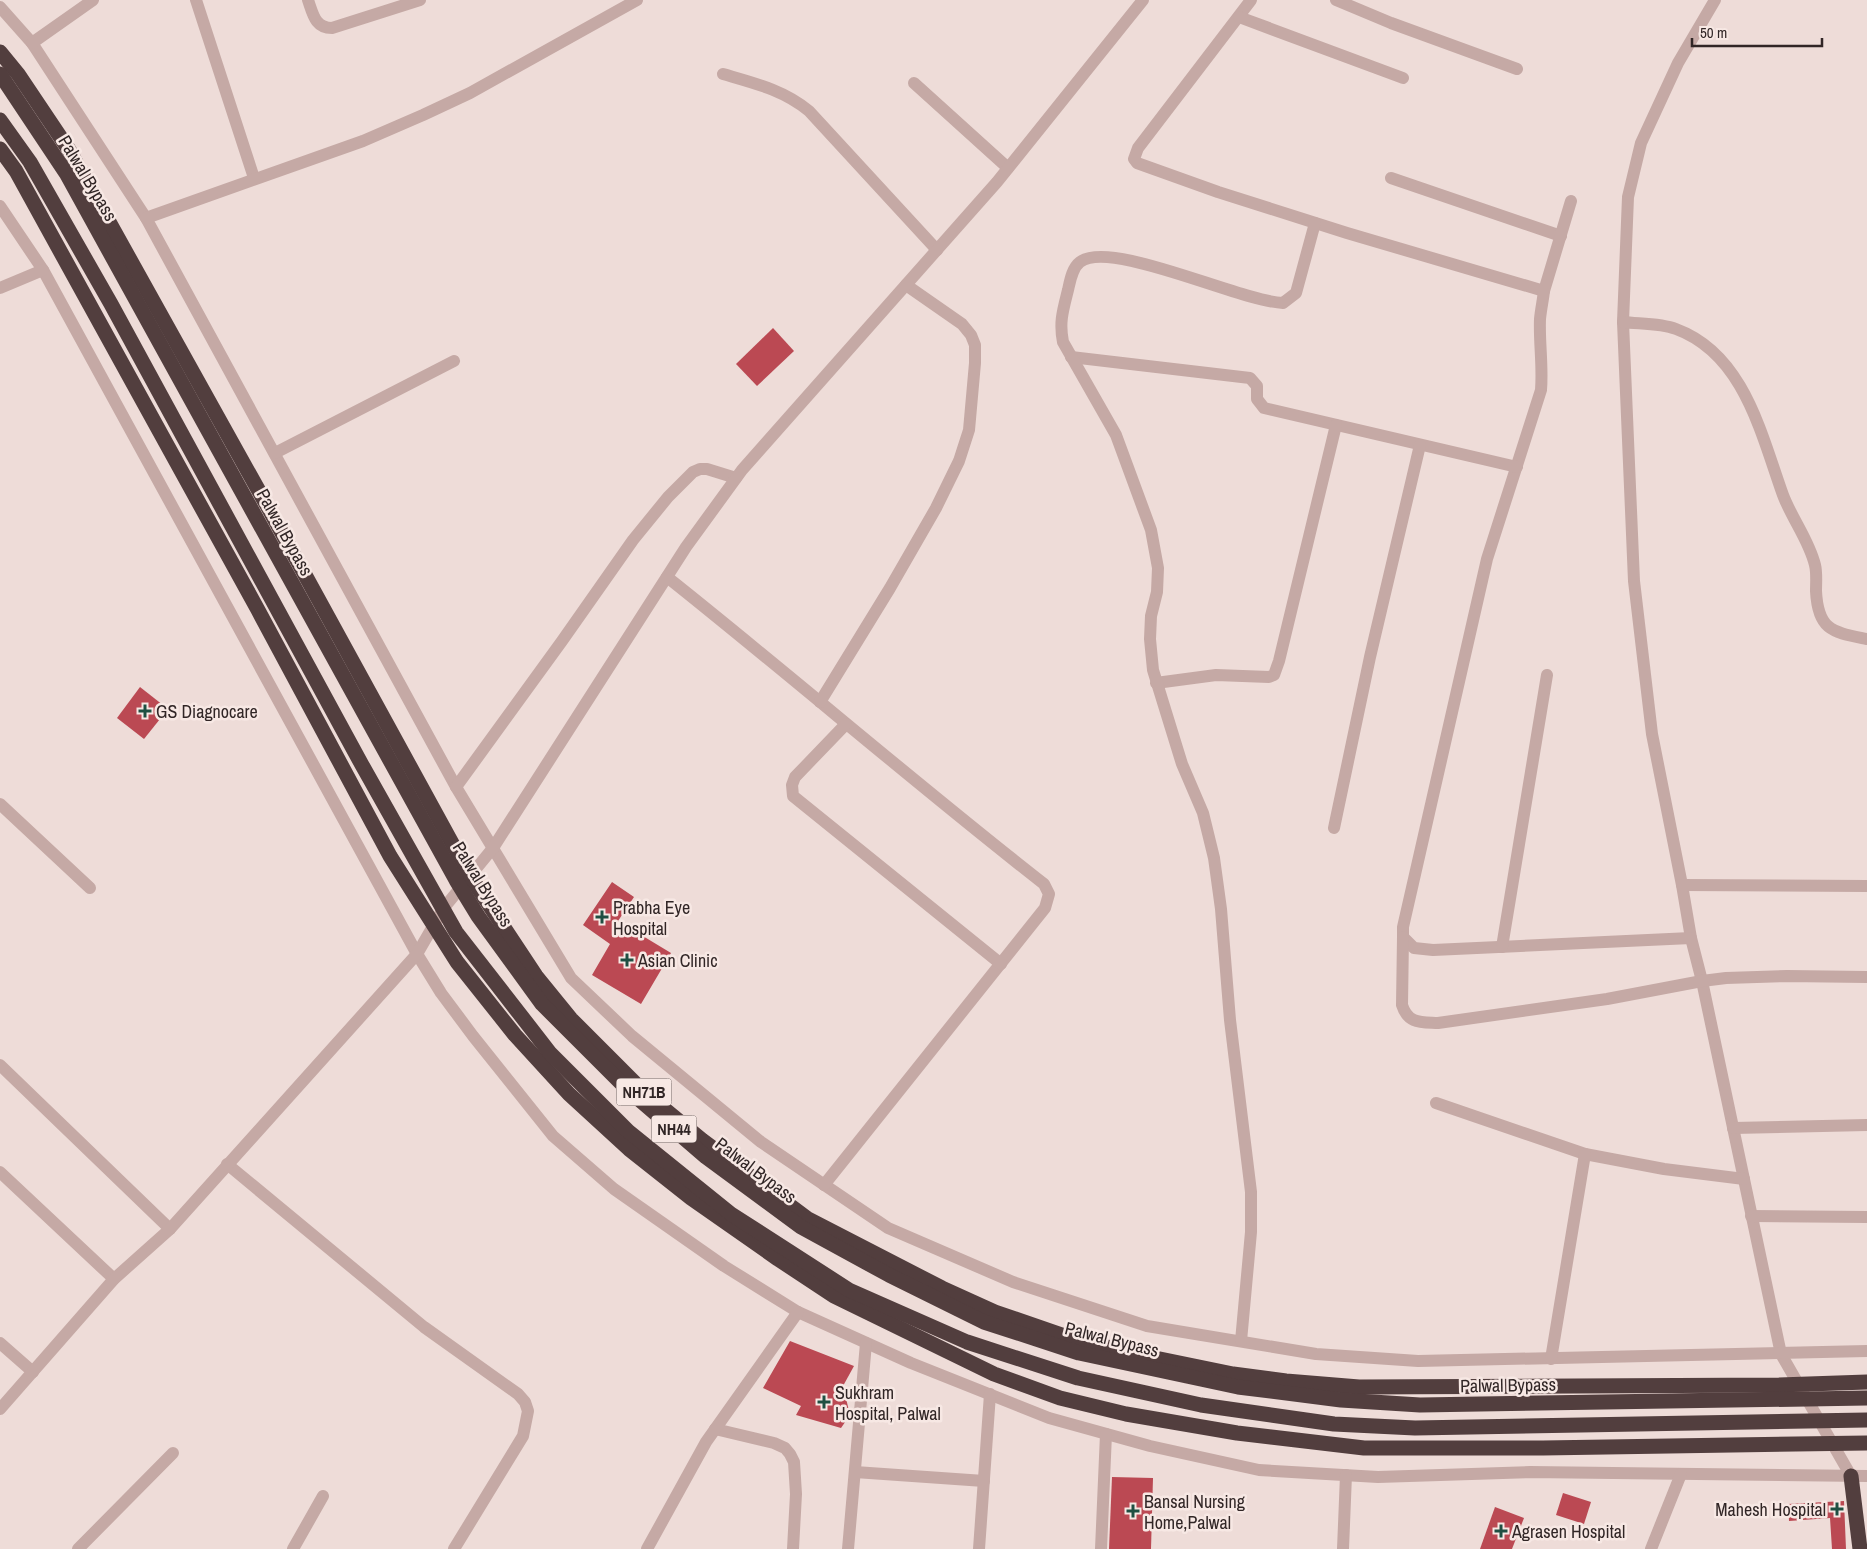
<svg xmlns="http://www.w3.org/2000/svg" width="1867" height="1549" font-family="'Archivo Narrow',sans-serif">
<rect width="100%" height="100%" fill="#eedcd8"/>
<g fill="#bb4953">
<polygon points="773,328 794,351 757,386 736,364"/>
<polygon points="140,687 168,709 144,739 117,718"/>
<polygon points="612,882 634,897 618,921 671,953 641,1004 592,975 610,944 583,925"/>
<polygon points="790,1341 854,1366 843,1386 850,1415 841,1428 796,1415 801,1406 763,1388"/>
<polygon points="1112,1477 1153,1478 1151,1549 1109,1549"/>
<polygon points="1563,1493 1591,1502 1584,1524 1556,1515"/>
<polygon points="1844,1501 1846,1549 1832,1549 1830,1518 1789,1521 1788,1504"/>
<polygon points="1495,1507 1524,1518 1512,1549 1480,1549"/>
</g>
<g fill="none" stroke-linecap="round" stroke-linejoin="round">
<g stroke="#c5a9a5" stroke-width="12">
<polyline points="196,0 254,178"/>
<path d="M308 0C313 14 315 28 332 28L420 0"/>
<polyline points="1251,0 1138,148 1134,159 1137,163 1218,192 1347,233 1544,291"/>
<polyline points="1336,0 1391,23 1517,69"/>
<polyline points="1715,0 1678,63 1641,143 1628,197 1623,322 1634,581 1652,734 1682,885 1691,938 1702,981 1781,1354 1851,1476"/>
<polyline points="0,7 32,43 146,218 456,787 571,978 632,1036 761,1142 888,1228 1013,1282 1147,1326 1316,1354 1418,1361 1867,1351"/>
<polyline points="1239,17 1403,78"/>
<polyline points="32,43 93,0"/>
<path d="M723 74C754 83 784 90 809 111L937 250"/>
<polyline points="914,83 1008,168"/>
<polyline points="1391,178 1561,236"/>
<path d="M1571 201 1544 291C1543 300 1541 309 1540 319 1539 342 1543 366 1541 390L1487 559 1403 927V937L1414 948 1433 950 1691 938"/>
<polyline points="0,206 43,270 417,954 441,993 473,1036 553,1136 614,1189 724,1266 798,1312 911,1363 1049,1418 1150,1446 1259,1470 1378,1477 1530,1472 1867,1476"/>
<polyline points="146,218 363,141 423,115 470,93 637,0"/>
<polyline points="0,288 43,270"/>
<path d="M1623 322C1639 324 1660 323 1676 329 1744 354 1761 434 1783 495 1792 519 1809 540 1815 565 1817 573 1816 583 1816 591 1818 631 1833 632 1867 639"/>
<polyline points="1071,357 1250,378 1257,386 1257,399 1264,408 1517,467"/>
<polyline points="275,453 454,361"/>
<path d="M667 577C794 678 916 784 1044 884L1049 894 1045 908 824 1185"/>
<polyline points="1156,683 1216,675 1269,677 1274,675 1279,661 1336,425"/>
<polyline points="820,702 890,588 936,508 959,461 969,430 975,363 975,345 971,335 962,324 906,285"/>
<polyline points="846,724 795,777 792,785 793,796 1001,964"/>
<polyline points="456,787 562,641 633,540 668,497 693,472 700,469 707,469 736,478"/>
<polyline points="0,804 90,888"/>
<polyline points="1334,828 1370,657 1420,445"/>
<polyline points="1682,885 1867,886"/>
<path d="M1403 937 1402 1005C1408 1024 1421 1022 1438 1023L1607 999 1702 981 1726 978 1787 976 1867 977"/>
<polyline points="1502,947 1547,675"/>
<polyline points="0,1065 170,1229"/>
<polyline points="1436,1103 1585,1154 1664,1169 1744,1179"/>
<polyline points="1733,1128 1867,1125"/>
<polyline points="227,1164 424,1327 518,1394 525,1402 528,1411 523,1436 454,1549"/>
<polyline points="0,1172 114,1279"/>
<polyline points="1751,1216 1867,1217"/>
<path d="M1241 1341 1251 1232V1192L1230 1020 1221 909 1214 858 1203 813 1182 764 1153 670 1150 639 1151 616 1157 592 1158 568 1151 530 1116 435 1063 342C1059 322 1063 310 1068 290 1070 281 1072 268 1080 262 1111 239 1239 301 1283 303L1296 293 1315 223"/>
<polyline points="0,1343 33,1372"/>
<polyline points="1551,1359 1585,1154"/>
<polyline points="0,1409 114,1279 170,1229 417,954 443,909 493,848 686,547 742,470 997,182 1143,0"/>
<polyline points="715,1429 774,1443 785,1448 790,1454 794,1462 796,1494 793,1549"/>
<polyline points="855,1472 984,1481"/>
<polyline points="78,1549 173,1453"/>
<polyline points="293,1549 323,1496"/>
<polyline points="647,1549 706,1442 798,1312"/>
<polyline points="848,1549 866,1343"/>
<polyline points="979,1549 990,1394"/>
<polyline points="1101,1549 1106,1434"/>
<polyline points="1343,1549 1346,1475"/>
<polyline points="1651,1549 1681,1474"/>
</g>
<g stroke="#523e3e" stroke-width="15">
<polyline points="0,52 18,74 69,150 270,511 470,876 536,976 571,1019 645,1093 702,1140 808,1219 942,1288 995,1312 1062,1335 1126,1352 1233,1374 1286,1381 1359,1387 1779,1385 1867,1382"/>
<polyline points="0,149 16,171 258,610 390,856 457,962 515,1035 569,1094 629,1149 691,1198 778,1259 834,1296 994,1374 1060,1398 1126,1414 1237,1433 1364,1448 1543,1448 1867,1443"/>
<polyline points="1851,1476 1860,1549"/>
</g>
<g stroke="#523e3e" stroke-width="15">
<polyline points="0,74 66,173 456,880 478,916 542,1004 626,1088 706,1157 801,1227 889,1275 984,1322 1079,1353 1238,1387 1341,1400 1420,1405 1867,1398"/>
<polyline points="0,120 30,162 111,304 362,765 456,932 550,1053 628,1131 731,1214 849,1290 967,1342 1078,1378 1201,1405 1334,1424 1415,1428 1867,1420"/>
</g>
</g>
<g fill="#1f4f42" stroke="#f7e8e4" stroke-width="2">
<path d="M142.5 703.5h5v5h5v5h-5v5h-5v-5h-5v-5h5z"/>
<path d="M599.5 909.5h5v5h5v5h-5v5h-5v-5h-5v-5h5z"/>
<path d="M624.5 952.5h5v5h5v5h-5v5h-5v-5h-5v-5h5z"/>
<path d="M821.5 1394.5h5v5h5v5h-5v5h-5v-5h-5v-5h5z"/>
<path d="M1834.5 1501.5h5v5h5v5h-5v5h-5v-5h-5v-5h5z"/>
<path d="M1130.5 1503.5h5v5h5v5h-5v5h-5v-5h-5v-5h5z"/>
<path d="M1498.5 1523.5h5v5h5v5h-5v5h-5v-5h-5v-5h5z"/>
</g>
<g text-anchor="middle" dominant-baseline="central" stroke-width="5" stroke-linejoin="round" paint-order="stroke">
<g fill="#f7e8e4" stroke="#6c605f" stroke-width="1">
<rect x="616.5" y="1078.5" width="55" height="27" rx="4"/>
<rect x="651.5" y="1115.5" width="45" height="27" rx="4"/>
</g>
<g font-size="16" font-weight="bold" fill="#312626">
<text x="644" y="1092">NH71B</text>
<text x="674" y="1129">NH44</text>
</g>
<g font-size="18" fill="#312626" stroke="#f7e8e4">
<text transform="translate(88 178) rotate(59)">Palwal Bypass</text>
<text transform="translate(285 532) rotate(61)">Palwal Bypass</text>
<text transform="translate(483 884) rotate(58)">Palwal Bypass</text>
<text transform="translate(756 1170) rotate(37)">Palwal Bypass</text>
<text transform="translate(1112 1339) rotate(14)">Palwal Bypass</text>
<text transform="translate(1508 1385) rotate(-1)">Palwal Bypass</text>
</g>
<g font-size="18" fill="#312626" stroke="#f7e8e4" text-anchor="start">
<text x="156" y="711">GS Diagnocare</text>
<text x="613" y="907">Prabha Eye<tspan x="613" dy="21">Hospital</tspan></text>
<text x="638" y="960">Asian Clinic</text>
<text x="835" y="1392">Sukhram<tspan x="835" dy="21">Hospital, Palwal</tspan></text>
<text x="1144" y="1501">Bansal Nursing<tspan x="1144" dy="21">Home,Palwal</tspan></text>
<text x="1826" y="1509" text-anchor="end">Mahesh Hospital</text>
<text x="1512" y="1531">Agrasen Hospital</text>
</g>
</g>
<path d="M1692 38v8h130v-8" fill="none" stroke="#312626" stroke-width="2.5"/>
<text x="1700" y="38" font-size="15" fill="#312626" stroke="#f7e8e4" stroke-width="4" paint-order="stroke">50 m</text>
</svg>
